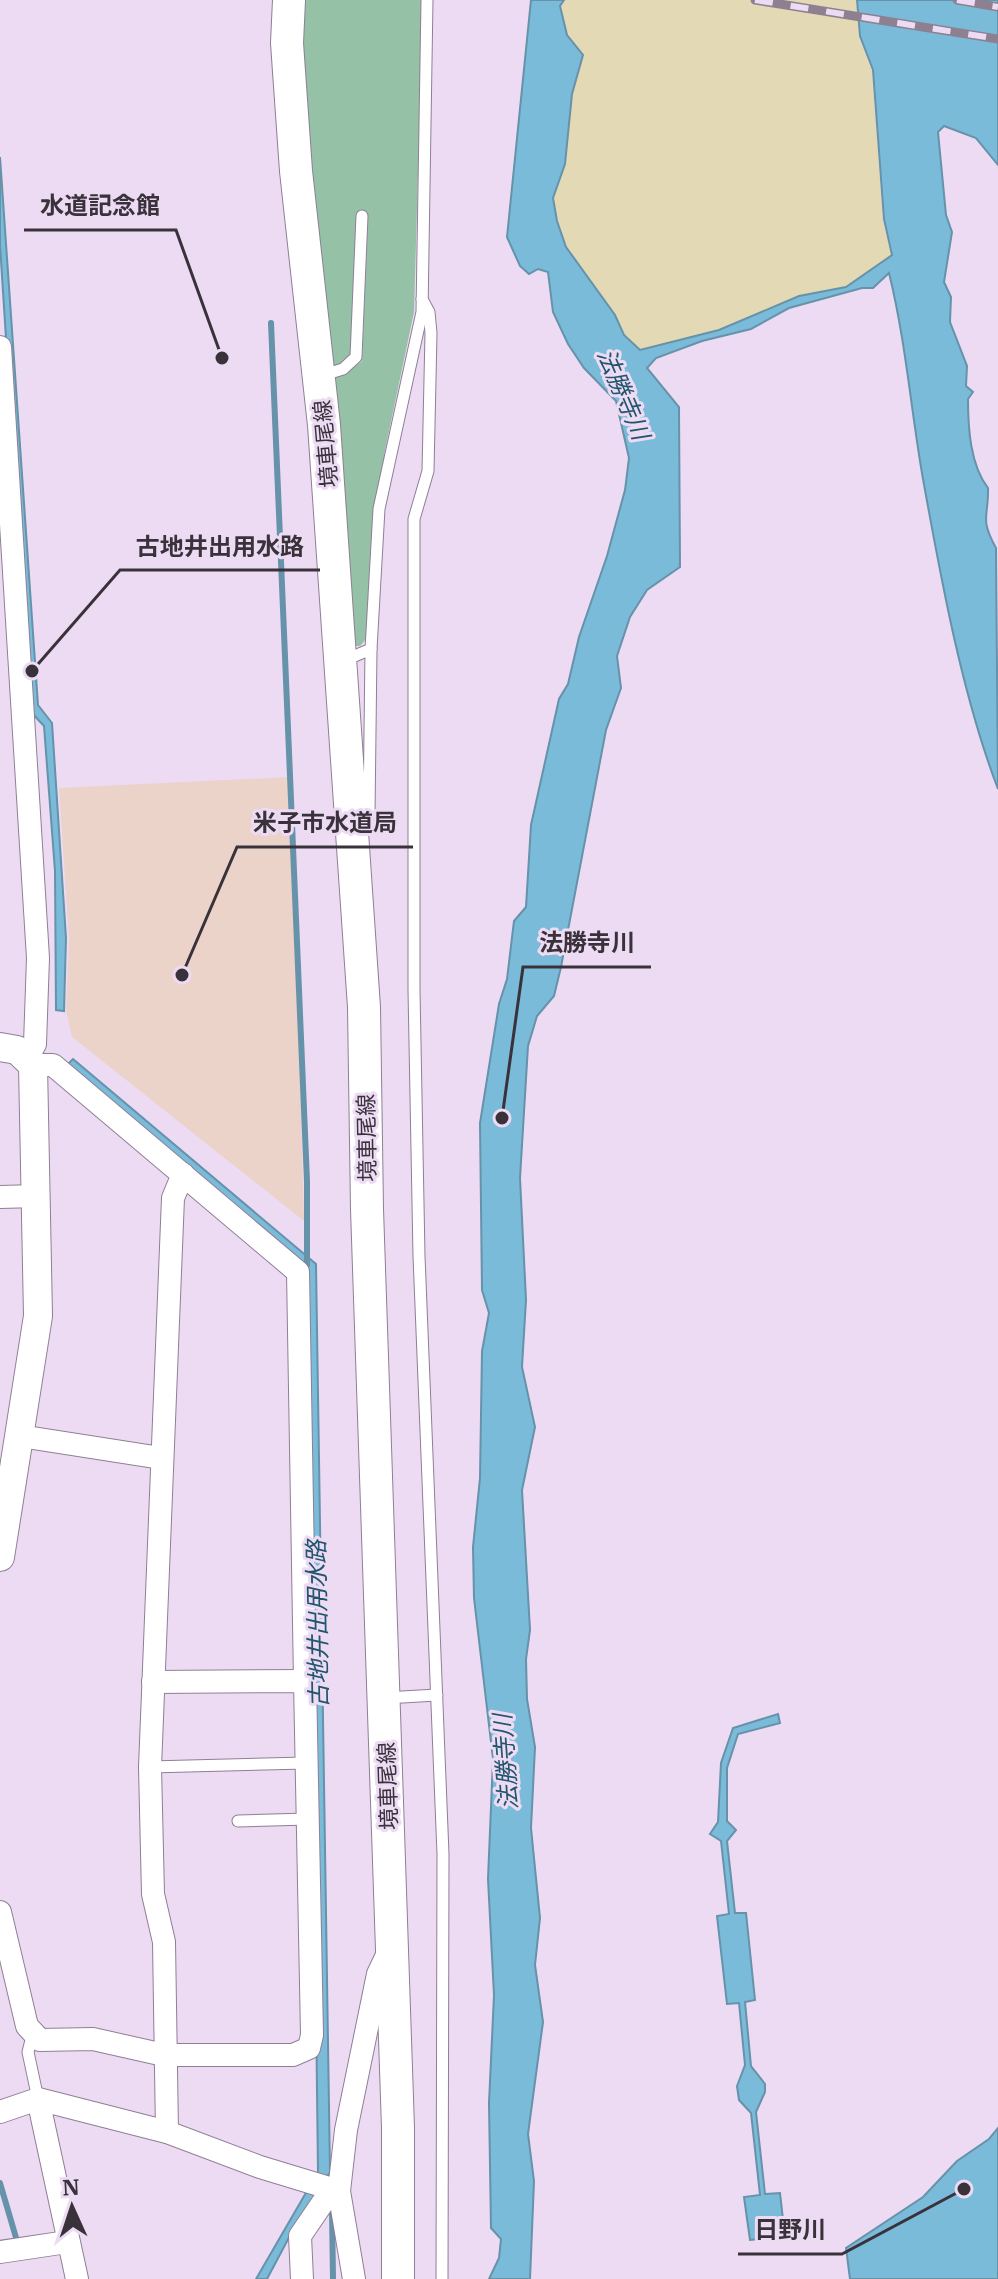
<svg xmlns="http://www.w3.org/2000/svg" width="998" height="2279" font-family="'IBM Plex Serif','Noto Sans JP',serif">
<rect width="100%" height="100%" fill="#eddbf4"/>
<polygon fill="#ebd3ca" points="288,777 301,1108 304,1221 72,1037 66,1010 69,940 59,788"/>
<polygon fill="#95c1a7" points="297,0 423,0 414,312 385,450 367,638 360,646 355,646 328,379 343,375 362,361 368,214 357,215 353,355 348,362 324,370"/>
<path fill="#e3d9b4" d="M564 0H856L859 37 872 71 883 220 891 255 845 288 718 331 639 351C600 311 562 254 552 199L566 36 559 6Z"/>
<g fill="#7abbda" stroke="#6692aa" stroke-width="2">
<path d="M531 0H564L560 6 567 35 583 55 572 94 565 164 553 198 557 221 566 247 615 315 624 335 640 350 719 330 799 296 846 287 892 255 884 219 873 70 860 36 857 0H998V165L976 138 944 126 938 132 946 215 952 232 944 282 951 297 950 322 967 366 966 386 973 392 968 399C968 427 970 465 988 488 989 517 979 517 996 548L998 789C962 695 941 579 923 479 911 411 906 342 889 273L873 288H862L789 308 751 329 702 341 656 358 647 368 679 407 680 567 647 590 630 617 617 656 621 688 606 730 561 967 554 996 537 1016 528 1046 520 1178 526 1300 522 1367 535 1427 522 1490 530 1630 526 1659 527 1699 535 1747 531 1828 540 1918 535 1965 543 2022 528 2134 534 2181 530 2279H489L499 2258 501 2239 491 2228 489 2103 494 1995 488 1879 493 1759 474 1598 473 1547 480 1478 482 1351 489 1313 482 1290 480 1123 499 1004 507 979 514 921 526 907 531 825 559 699 568 684 579 637 607 556 625 490 629 458 616 401 584 368 568 344 553 312 548 272 538 269 529 274 520 266 507 237Z"/>
<polygon points="0,157 38,705 52,723 66,938 64,1011 56,1010 55,871 44,726 30,711 0,245"/>
<polygon points="73,1059 316,1264 330,2172 294,2228 267,2279 256,2279 318,2172 307,1270 68,1064"/>
<polygon points="778,1714 780,1723 738,1734 727,1768 727,1821 736,1830 727,1841 735,1913 746,1913 755,2000 745,2002 751,2066 765,2084 765,2092 756,2112 765,2194 780,2193 785,2237 750,2240 744,2197 760,2195 751,2113 739,2100 737,2086 745,2065 739,2003 727,2004 717,1916 729,1914 721,1841 710,1834 718,1822 721,1763 733,1728"/>
<polygon points="998,2128 998,2279 850,2279 846,2248 923,2197 957,2161 989,2139"/>
</g>
<g fill="none" stroke-linecap="round" stroke-linejoin="round">
<g stroke="#6692aa" stroke-width="6">
<polyline points="271,323 307,1181 307,1265"/>
<polyline points="0,2183 17,2241 14,2244"/>
<polyline points="332,2210 333,2279"/>
</g>
<defs>
<g id="service">
<polyline points="422,299 429,312 431,333 428,471 414,519 414,990 419,1256 443,1854 442,2279"/>
<polyline points="320,376 343,369 356,357 362,216"/>
<polyline points="343,661 371,649 379,509 422,312 427,0"/>
<polyline points="356,826 369,815 371,649"/>
<polyline points="385,1698 437,1695"/>
<polyline points="150,1767 306,1763"/>
<polyline points="238,1821 308,1819"/>
<polyline points="32,2036 28,2052 38,2099"/>
</g>
<g id="minor">
<polyline points="0,347 38,958 35,1044 28,1057"/>
<polyline points="33,1065 53,1065 298,1272 305,1681"/>
<polyline points="0,1197 37,1196"/>
<polyline points="20,1436 161,1458"/>
<polyline points="0,1912 27,2026 40,2040 93,2039 164,2055 293,2055 309,2048 312,2035 305,1681 153,1682"/>
<polyline points="38,2099 77,2279"/>
<polyline points="0,2112 38,2099 167,2132 260,2167 339,2191"/>
<polyline points="167,2132 164,1942 153,1894 150,1767 173,1198 183,1174"/>
<polyline points="0,2252 67,2242"/>
<polyline points="302,2279 300,2236 332,2189"/>
<polyline points="354,2279 339,2191 346,2130 378,1974 389,1951"/>
</g>
<polyline id="tertiary" points="0,1047 17,1050 33,1065 38,1316 0,1557"/>
<polyline id="secondary" points="289,0 287,43 296,171 324,425 364,1007 367,1209 398,2128 398,2279"/>
</defs>
<use href="#service" stroke="#8f7f95" stroke-width="13"/>
<use href="#minor" stroke="#8f7f95" stroke-width="24"/>
<use href="#tertiary" stroke="#8f7f95" stroke-width="30"/>
<use href="#secondary" stroke="#8f7f95" stroke-width="34"/>
<use href="#service" stroke="#fff" stroke-width="11"/>
<use href="#minor" stroke="#fff" stroke-width="22"/>
<use href="#tertiary" stroke="#fff" stroke-width="28"/>
<use href="#secondary" stroke="#fff" stroke-width="32"/>
<defs>
<g id="rail">
<polyline points="755,0 998,39"/>
<polyline points="957,0 998,7"/>
</g>
</defs>
<use href="#rail" stroke="#8c8091" stroke-width="9"/>
<use href="#rail" stroke="#eddbf4" stroke-width="6" stroke-dasharray="18" stroke-linecap="butt"/>
</g>
<g text-anchor="middle" dominant-baseline="central" stroke-width="6" stroke-linejoin="round" paint-order="stroke">
<g font-size="22" fill="#39323b" stroke="#eddbf4">
<text transform="translate(325 444) rotate(-95)">境車尾線</text>
<text transform="translate(366 1138) rotate(-91)">境車尾線</text>
<text transform="translate(387 1786) rotate(-92)">境車尾線</text>
</g>
<g font-size="24" font-style="italic" fill="#22566d" stroke="#eddbf4">
<text transform="translate(624 394) rotate(67)">法勝寺川</text>
<text transform="translate(317 1624) rotate(-91)">古地井出用水路</text>
<text transform="translate(505 1762) rotate(-94)">法勝寺川</text>
</g>
</g>
<path fill="none" stroke="#39323b" stroke-width="3" d="M222 358L176 230H24M32 671L120 570H320M182 975L237 847H413M502 1118L523 967H651M964 2189L842 2254H738"/>
<g fill="#39323b" stroke="#eddbf4" stroke-width="3">
<circle cx="222" cy="358" r="8"/>
<circle cx="32" cy="671" r="8"/>
<circle cx="182" cy="975" r="8"/>
<circle cx="502" cy="1118" r="8"/>
<circle cx="964" cy="2189" r="8"/>
</g>
<g font-size="24" text-anchor="middle" font-weight="bold" fill="#39323b" stroke="#eddbf4" stroke-width="6" stroke-linejoin="round" paint-order="stroke">
<text x="100" y="214">水道記念館</text>
<text x="220" y="555">古地井出用水路</text>
<text x="325" y="831">米子市水道局</text>
<text x="587" y="951">法勝寺川</text>
<text x="790" y="2238">日野川</text>
</g>
<g transform="translate(72 2207) rotate(357)" stroke="#eddbf4" stroke-width="6" paint-order="stroke">
<path d="M0-6L14 30L0 20L-14 30Z" fill="#39323b"/>
<text y="-12" font-size="22" font-weight="bold" text-anchor="middle" fill="#39323b">N</text>
</g>
</svg>
